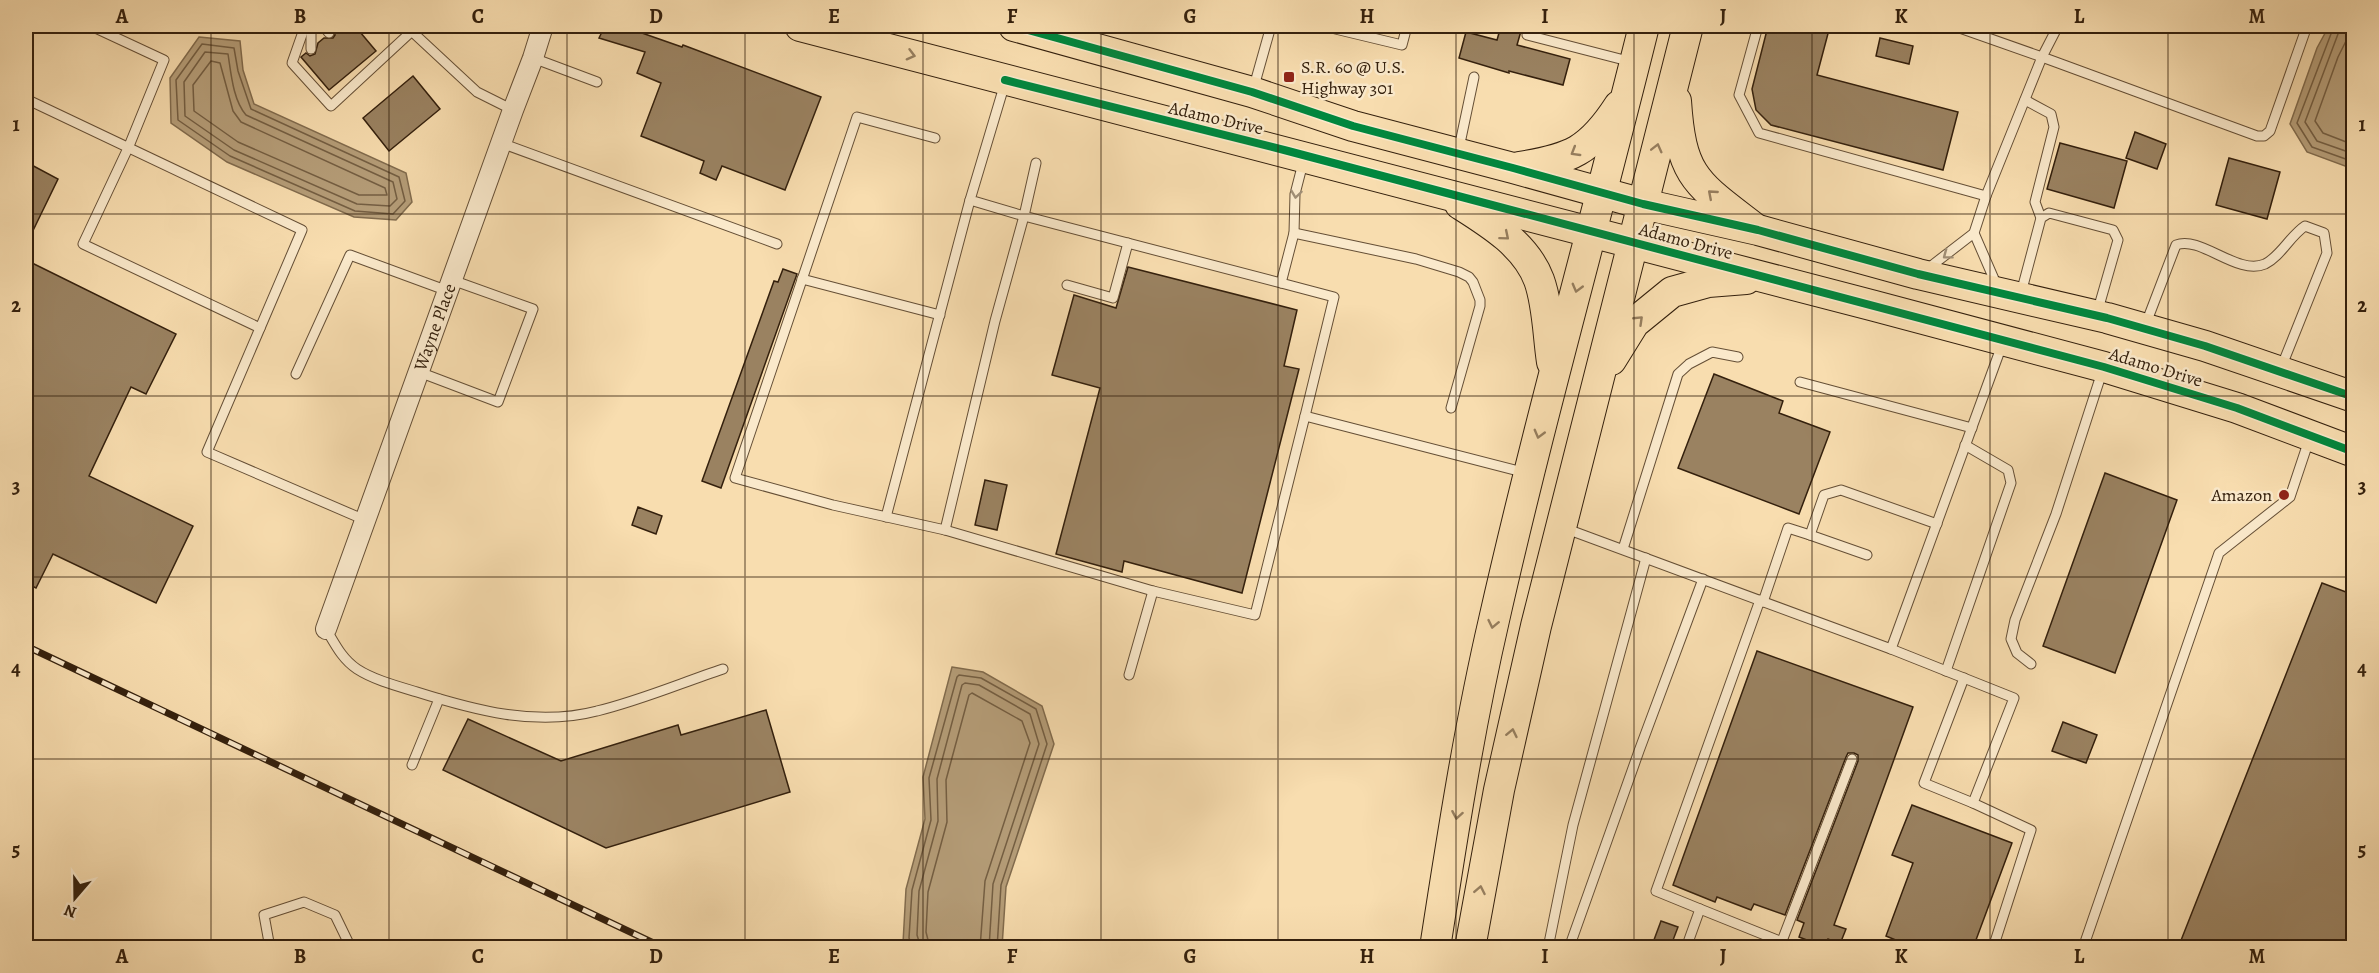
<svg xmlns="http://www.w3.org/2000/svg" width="2379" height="973" font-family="Alegreya,serif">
<rect width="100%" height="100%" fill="#f8ddaf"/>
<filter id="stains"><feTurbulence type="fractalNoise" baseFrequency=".00333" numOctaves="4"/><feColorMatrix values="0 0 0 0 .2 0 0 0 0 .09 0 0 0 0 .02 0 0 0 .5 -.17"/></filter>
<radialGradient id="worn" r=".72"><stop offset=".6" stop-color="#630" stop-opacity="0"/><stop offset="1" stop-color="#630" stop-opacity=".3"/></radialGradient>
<g fill="#b59d78" stroke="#816b4d" stroke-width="1.5">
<polygon points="2329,26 2353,26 2353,169 2307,152 2290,124 2317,48"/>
<polygon points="199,37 240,41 243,70 254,104 406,173 412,202 396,220 354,217 227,162 171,123 170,78"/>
<polygon points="952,667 983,672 1042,706 1054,744 1006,887 1002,947 912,948 903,943 906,889 925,819 923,777"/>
</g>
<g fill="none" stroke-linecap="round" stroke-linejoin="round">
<g stroke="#745e42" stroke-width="1.5">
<polyline points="2334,26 2297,123 2312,147 2354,162"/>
<polyline points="2341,26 2305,122 2317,141 2354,154"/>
<polyline points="2350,26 2349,35 2338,57 2315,121 2323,133 2354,145"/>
<polygon points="202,44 234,48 238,71 251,109 399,177 405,201 393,214 355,211 230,156 178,120 176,80"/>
<path d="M205 52 228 54C231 73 233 100 246 115L393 182 397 199 390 206 357 204 234 150 185 116 184 82Z"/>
<polygon points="211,61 220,63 233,111 241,122 385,188 387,195 359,195 238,142 194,111 193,85"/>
<polyline points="913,948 909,938 912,890 931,820 929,778 957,677 959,675 981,678 1036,709 1047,744 1001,885 997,948"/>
<polyline points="921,948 917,935 919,891 938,821 937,779 962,685 965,683 979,685 1030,714 1039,744 993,884 989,948"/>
<polyline points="930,948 926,932 928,892 947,822 946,780 969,695 972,693 1022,721 1030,743 985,881 980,948"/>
</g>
</g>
<g fill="#9a8261" stroke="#34200d" stroke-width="1.5">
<polygon points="339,26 355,26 376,51 329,90 301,57 306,53 310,56 315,54 318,43 324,38 333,38 335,35 334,29"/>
<polygon points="605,26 622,26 682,47 683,45 821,97 785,190 722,166 716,180 700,173 704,161 641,136 661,83 637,73 645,52 599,38"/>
<polygon points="1501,26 1521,31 1517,45 1570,59 1563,85 1509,71 1509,73 1459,58 1466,32 1497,40"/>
<polygon points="1768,26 1830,26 1817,75 1958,112 1943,170 1771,125 1756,110 1752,89"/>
<polygon points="1880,38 1913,46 1909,64 1876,56"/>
<polygon points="413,76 440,109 389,151 363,118"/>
<polygon points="2135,132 2166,144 2157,169 2126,158"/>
<polygon points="2060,143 2127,161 2114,208 2047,189"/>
<polygon points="2229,158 2280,172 2267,219 2216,205"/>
<polygon points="26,162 58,179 26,245"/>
<polygon points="26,260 176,334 146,394 131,387 89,476 193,526 156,603 53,554 36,588 26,583"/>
<polygon points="1128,267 1297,310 1284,366 1299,369 1242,593 1124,561 1122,572 1056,554 1100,388 1052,375 1074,295 1116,308"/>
<polygon points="783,269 797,274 721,488 702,481 774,281 778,282"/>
<polygon points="1714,374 1783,401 1779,413 1830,432 1799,514 1678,468"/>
<polygon points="2105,473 2177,500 2115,673 2043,646"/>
<polygon points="985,480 1007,485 997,530 975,525"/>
<polygon points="638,507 662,516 656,534 632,525"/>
<polygon points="2322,583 2354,595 2354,948 2178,948"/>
<polygon points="1757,651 1913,707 1834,925 1846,929 1840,944 1828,939 1825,947 1799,937 1804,923 1797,920 1858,761 1858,755 1854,753 1848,753 1846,757 1785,915 1754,904 1751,910 1717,897 1715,902 1673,885"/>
<polygon points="766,710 790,792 606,848 443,770 468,719 561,761 678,725 681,735"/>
<polygon points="2063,722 2097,735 2086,763 2052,751"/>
<polygon points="1912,805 2012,843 1973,948 1915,948 1886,936 1913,863 1892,855"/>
<polygon points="1661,921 1678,927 1670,948 1651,948"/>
</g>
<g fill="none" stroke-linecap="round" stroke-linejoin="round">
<defs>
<g id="service">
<polyline points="91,26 164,60 129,146 83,244 260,328"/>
<polyline points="305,26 292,63 331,106 412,31"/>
<polyline points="311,26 311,49"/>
<polyline points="323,26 329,33"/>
<polyline points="406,26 477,92 513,110"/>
<polyline points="1323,26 1402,45 1407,26"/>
<polyline points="1758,26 1739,95 1759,133 1986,196 1974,233 1926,270"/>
<polyline points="1954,26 2042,57 1986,196"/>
<polyline points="2058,26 2042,57 2257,136 2264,136 2270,131 2307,26"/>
<polyline points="1527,35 1632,62"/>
<polyline points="533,58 597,82"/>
<polyline points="1253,90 1271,26"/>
<polyline points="26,99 302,230 207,452 365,520"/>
<polyline points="2025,100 2051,114 2054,127 2035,202 2041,218"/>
<polyline points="935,138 857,117 735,478 833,505 945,530 1153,591"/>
<polyline points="501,143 777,244"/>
<polyline points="1459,148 1474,77"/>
<polyline points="1304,159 1295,194 1294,233 1281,283 1334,297 1305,416"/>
<polyline points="1036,163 1024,216 1281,283"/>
<polyline points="1294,233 1416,259 1459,272 1469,277 1473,282 1480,300 1480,306 1451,408"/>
<polyline points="1974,233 1997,286"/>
<polyline points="802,279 940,315"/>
<polyline points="1067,285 1113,298 1128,243"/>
<polyline points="2021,293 2041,218 2049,213 2113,230 2118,240 2097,313"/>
<path d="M2145 326 2176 245C2201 235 2237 276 2265 264 2281 256 2290 236 2305 226L2324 233 2327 253 2281 368"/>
<polyline points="419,372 498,402 533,309 452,280"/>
<polyline points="296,374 350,255 448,291"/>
<polyline points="1800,382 1972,428"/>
<polyline points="886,517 970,200"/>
<polyline points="1564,528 1891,649 2002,345"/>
<polyline points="945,530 995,321 1024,216 970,200 1005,83"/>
<polyline points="1810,535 1867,555"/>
<polyline points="1623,549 1678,374 1689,364 1712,352 1738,357"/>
<polyline points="1763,602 1788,528 1810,535 1824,495 1841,490 1937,524"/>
<path d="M326 629C335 644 342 659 357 669 374 680 397 686 417 692 474 710 536 727 597 711 639 701 681 683 723 669"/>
<polyline points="1891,649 2014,698 1973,803 2031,830 1993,948"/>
<polyline points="2031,664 2017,653 2011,639 2015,620 2056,514 2103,369"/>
<polyline points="1946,671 2011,483 2008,470 1965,445"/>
<polyline points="1129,675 1153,591 1255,615 1305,416 1526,473"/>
<polyline points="1964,678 1924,783 1973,803"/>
<polyline points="412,765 439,699"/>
<polyline points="1700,909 1656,891 1760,600"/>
<polyline points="1782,941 1852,759"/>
<polyline points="270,948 264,915 304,902 335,915 351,948"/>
<polyline points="1548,948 1573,825 1646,558"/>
<polyline points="1569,948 1639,751 1703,579"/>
<polyline points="1686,948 1700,909 1797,948"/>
<polyline points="2083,948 2219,553 2290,497 2309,440"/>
</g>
<g id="minor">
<path id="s1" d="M326 629 513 110 533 58 543 26"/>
</g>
<g id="primary">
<path d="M800 26C1235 139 1670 251 2104 367L2237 408 2354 452"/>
<polyline points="1014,26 1252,92 1353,126 1513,168 1643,204 1758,230 1918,274 2107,318 2205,346 2354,397"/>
<path d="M1676 101C1681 177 1696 183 1753 227"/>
<path d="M1519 167C1571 159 1590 151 1619 106"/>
<path d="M1460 204C1490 223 1526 245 1539 280 1548 305 1548 336 1552 362"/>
<polyline points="1611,360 1634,323 1672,292 1708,282 1746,279"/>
<path d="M1435 948C1452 838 1469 728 1494 620 1539 421 1595 224 1644 26"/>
<polyline points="1470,948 1499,790 1536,626 1688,26"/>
</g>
</defs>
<use href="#service" stroke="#654f36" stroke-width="11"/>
<use href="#minor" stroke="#654f36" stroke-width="22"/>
<use href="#primary" stroke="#34200d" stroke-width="32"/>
<use href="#service" stroke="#fae9cb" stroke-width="9"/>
<use href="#minor" stroke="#fae9cb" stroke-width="20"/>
<use href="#primary" stroke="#f8ddaf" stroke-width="30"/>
<defs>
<polyline id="rail" points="26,646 664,948"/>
</defs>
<use href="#rail" stroke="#34200d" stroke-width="7"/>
<use href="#rail" stroke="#fae9cb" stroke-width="4.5" stroke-dasharray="14" stroke-linecap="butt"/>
<defs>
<g id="cycleway">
<polyline points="1014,26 1252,92 1353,126 1513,168 1643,204 1758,230 1918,274 2107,318 2205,346 2354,397"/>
<polyline points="1005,80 1288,151 2104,367 2237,408 2354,452"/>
</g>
</defs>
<use href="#cycleway" stroke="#fae9cb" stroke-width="11"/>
<use href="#cycleway" stroke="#00873e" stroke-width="8"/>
</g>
<defs><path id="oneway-chevron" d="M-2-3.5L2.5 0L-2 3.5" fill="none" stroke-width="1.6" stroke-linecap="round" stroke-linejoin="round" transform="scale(1.5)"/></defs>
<g stroke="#967e5e">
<use href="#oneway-chevron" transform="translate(911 55) rotate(15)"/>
<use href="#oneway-chevron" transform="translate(1657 148) rotate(-76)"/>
<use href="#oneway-chevron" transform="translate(1575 152) rotate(149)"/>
<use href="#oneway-chevron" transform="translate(1712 194) rotate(-139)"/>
<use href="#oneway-chevron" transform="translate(1505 236) rotate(40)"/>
<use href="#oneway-chevron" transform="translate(1577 288) rotate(105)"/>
<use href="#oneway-chevron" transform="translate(1639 320) rotate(-44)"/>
<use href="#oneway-chevron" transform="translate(1539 434) rotate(105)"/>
<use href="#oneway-chevron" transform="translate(1493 624) rotate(102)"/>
<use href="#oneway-chevron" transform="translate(1512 733) rotate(-78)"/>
<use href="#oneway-chevron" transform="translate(1457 815) rotate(100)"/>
<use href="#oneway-chevron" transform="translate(1480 890) rotate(-79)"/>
</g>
<g stroke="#a18f76">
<use href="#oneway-chevron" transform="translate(1296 194) rotate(98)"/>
<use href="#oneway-chevron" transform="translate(1947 255) rotate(143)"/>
</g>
<path fill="none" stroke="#34200d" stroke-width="1.5" stroke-opacity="0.55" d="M211 26V948M389 26V948M567 26V948M745 26V948M923 26V948M1101 26V948M1278 26V948M1456 26V948M1634 26V948M1812 26V948M1990 26V948M2168 26V948M26 214H2354M26 396H2354M26 577H2354M26 759H2354"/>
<g fill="#8f2418" stroke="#fae9cb" stroke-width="2">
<rect x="1283" y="71" width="12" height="12" rx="3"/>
<circle cx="2284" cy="495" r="6"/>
</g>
<g text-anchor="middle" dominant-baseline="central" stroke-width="5" stroke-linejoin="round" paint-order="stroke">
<g font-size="18" fill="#34200d" stroke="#fae9cb" text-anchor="start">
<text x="1301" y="67">S.R. 60 @ U.S.<tspan x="1301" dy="21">Highway 301</tspan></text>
<text x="2272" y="495" text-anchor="end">Amazon</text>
</g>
<g font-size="18" fill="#34200d" stroke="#fae9cb">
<text transform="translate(1216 118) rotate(13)">Adamo Drive</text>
<text transform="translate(1686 241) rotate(15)">Adamo Drive</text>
<text stroke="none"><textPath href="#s1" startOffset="321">Wayne Place</textPath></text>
<text transform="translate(2156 367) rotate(17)">Adamo Drive</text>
</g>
</g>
<rect width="2379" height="973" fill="none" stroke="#f8ddaf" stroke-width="66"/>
<g transform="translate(75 898) rotate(200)" stroke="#fae9cb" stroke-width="4.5" paint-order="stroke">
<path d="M0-4.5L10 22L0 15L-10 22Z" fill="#34200d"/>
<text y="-9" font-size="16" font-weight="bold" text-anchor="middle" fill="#34200d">N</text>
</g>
<rect x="33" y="33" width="2313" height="907" fill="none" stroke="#34200d" stroke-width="2"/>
<g font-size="20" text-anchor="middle" font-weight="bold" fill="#34200d">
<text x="122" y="23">A</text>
<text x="300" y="23">B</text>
<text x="478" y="23">C</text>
<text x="656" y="23">D</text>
<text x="834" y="23">E</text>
<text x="1012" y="23">F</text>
<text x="1190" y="23">G</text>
<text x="1367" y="23">H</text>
<text x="1545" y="23">I</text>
<text x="1723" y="23">J</text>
<text x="1901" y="23">K</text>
<text x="2079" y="23">L</text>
<text x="2257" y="23">M</text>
<text x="16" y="131">1</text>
<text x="2362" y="131">1</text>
<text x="16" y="312">2</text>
<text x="2362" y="312">2</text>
<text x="16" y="493">3</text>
<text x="2362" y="493">3</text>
<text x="16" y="675">4</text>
<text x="2362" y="675">4</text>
<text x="16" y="856">5</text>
<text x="2362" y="856">5</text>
<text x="122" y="963">A</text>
<text x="300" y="963">B</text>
<text x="478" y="963">C</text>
<text x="656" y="963">D</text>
<text x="834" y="963">E</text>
<text x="1012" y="963">F</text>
<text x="1190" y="963">G</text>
<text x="1367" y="963">H</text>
<text x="1545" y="963">I</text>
<text x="1723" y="963">J</text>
<text x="1901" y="963">K</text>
<text x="2079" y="963">L</text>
<text x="2257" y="963">M</text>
</g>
<rect width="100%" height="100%" filter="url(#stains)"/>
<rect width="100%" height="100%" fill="url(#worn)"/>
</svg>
